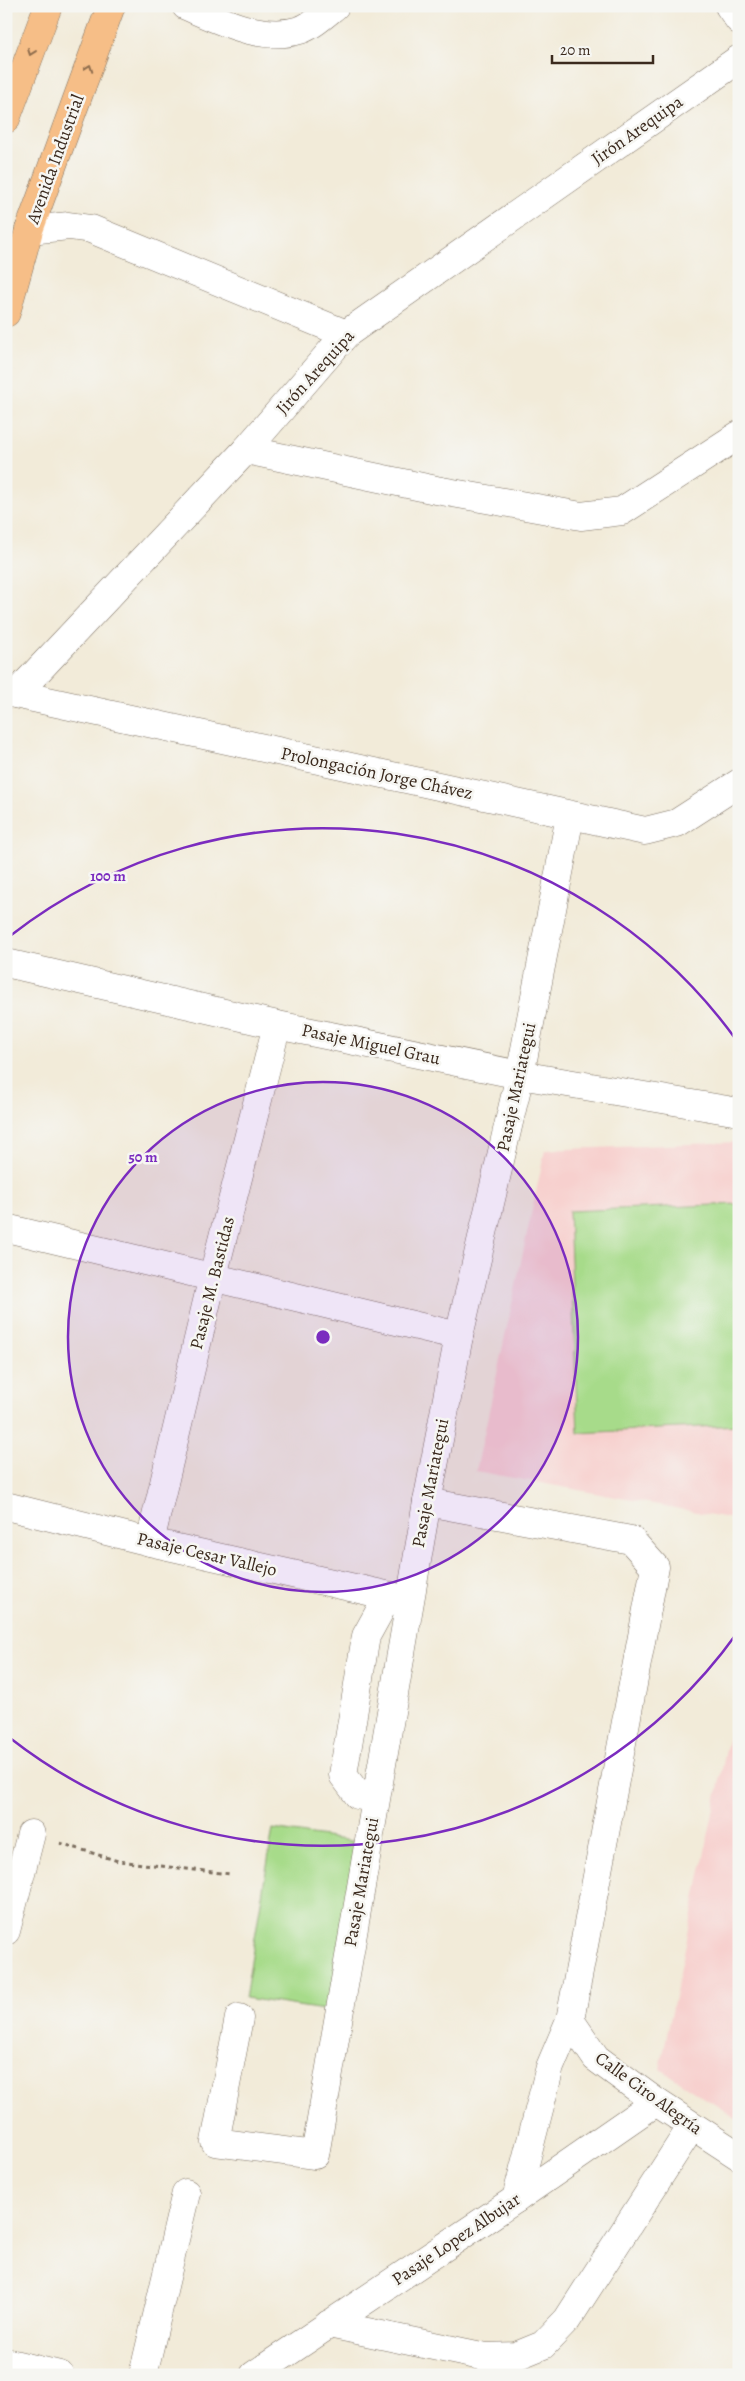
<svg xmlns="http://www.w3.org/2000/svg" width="745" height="2381" font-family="Alegreya,serif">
<rect width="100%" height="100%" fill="#f6f6f2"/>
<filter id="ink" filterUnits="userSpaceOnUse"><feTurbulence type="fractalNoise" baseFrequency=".02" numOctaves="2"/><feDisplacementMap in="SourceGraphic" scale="10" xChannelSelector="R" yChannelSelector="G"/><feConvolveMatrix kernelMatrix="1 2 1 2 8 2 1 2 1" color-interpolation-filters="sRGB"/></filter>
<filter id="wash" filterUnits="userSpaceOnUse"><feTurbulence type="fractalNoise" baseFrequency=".0096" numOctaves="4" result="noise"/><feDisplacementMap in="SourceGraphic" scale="20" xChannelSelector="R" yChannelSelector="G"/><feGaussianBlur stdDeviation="1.12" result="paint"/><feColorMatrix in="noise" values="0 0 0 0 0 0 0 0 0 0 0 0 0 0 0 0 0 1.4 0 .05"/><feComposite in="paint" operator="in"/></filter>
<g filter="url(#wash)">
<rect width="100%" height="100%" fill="#f2ebd9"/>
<g fill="#f7d0ce">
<polygon points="739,1142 739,1520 476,1471 545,1150"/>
<polygon points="739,1687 739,2120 660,2069"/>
</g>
<g fill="#a7db8a" stroke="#718254">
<polygon points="739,1204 739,1425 578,1433 569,1211"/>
<polygon points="273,1829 364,1843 337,2012 245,1998"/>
</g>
</g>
<g filter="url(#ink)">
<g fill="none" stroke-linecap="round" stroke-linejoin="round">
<defs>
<g id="minor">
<path d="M186 6C221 21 262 42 300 30 312 26 325 14 335 6"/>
<polyline points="729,6 739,20"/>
<polyline points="29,230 69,226 91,229 346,334"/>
<polyline points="246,450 436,490 581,516 622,511 739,435"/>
<polyline points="6,692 645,831 677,823 739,783"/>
<polyline points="16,694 246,450 346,334 739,59"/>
<polyline points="6,963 277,1025 520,1075 739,1112"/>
<polyline points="6,1228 459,1336"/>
<polyline points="427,1502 631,1540 655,1567 570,2020 550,2067 516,2199"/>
<polyline points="6,1506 150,1542 408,1600"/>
<polyline points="150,1542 213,1276 277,1025"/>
<polyline points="375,1799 358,1795 343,1775 366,1636 388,1596"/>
<polyline points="6,1931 31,1834"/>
<polyline points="239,2018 215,2142 315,2155 427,1502 459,1336 520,1075 570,816"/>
<polyline points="570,2020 596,2058 656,2102 739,2156"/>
<polyline points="329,2324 486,2357 516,2356 543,2345 567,2320 692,2126"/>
<polyline points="6,2362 60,2375"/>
<polyline points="143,2375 186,2193"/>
<polyline points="254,2375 516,2199 656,2102"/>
</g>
<g id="major">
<polyline points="6,119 48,6"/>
<polyline points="6,313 29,230 111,6"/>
</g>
</defs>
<use href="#minor" stroke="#7b6e5f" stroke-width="29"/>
<use href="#major" stroke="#7b6e5f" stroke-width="29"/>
<polyline stroke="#7b6e5f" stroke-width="3" stroke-dasharray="4 4" stroke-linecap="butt" points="60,1843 118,1861 230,1874"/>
<use href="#minor" stroke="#fff" stroke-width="28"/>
<use href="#major" stroke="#f6be87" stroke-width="28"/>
</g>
<defs><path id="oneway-chevron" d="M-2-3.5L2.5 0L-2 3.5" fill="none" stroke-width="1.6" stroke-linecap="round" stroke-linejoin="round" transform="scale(1.25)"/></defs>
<g stroke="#8f6d4d">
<use href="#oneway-chevron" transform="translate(31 52) rotate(110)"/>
<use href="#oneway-chevron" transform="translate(89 68) rotate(-70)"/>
</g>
</g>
<circle cx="323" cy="1337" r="255" fill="#7b2cbf" fill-opacity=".12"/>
<g fill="none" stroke="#7b2cbf" stroke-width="2.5">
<circle cx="323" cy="1337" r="255"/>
<path d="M737 1633A509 509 0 0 1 10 1738M10 936A509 509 0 0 1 737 1041"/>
</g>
<g text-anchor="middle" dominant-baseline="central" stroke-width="5" stroke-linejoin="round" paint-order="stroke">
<g font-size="18" fill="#3b2a1e" stroke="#f6f6f2">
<text transform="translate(637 130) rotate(-35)">Jirón Arequipa</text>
<text transform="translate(55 159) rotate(-70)">Avenida Industrial</text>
<text transform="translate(315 372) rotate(-48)">Jirón Arequipa</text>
<text transform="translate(377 773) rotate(12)">Prolongación Jorge Chávez</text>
<text transform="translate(371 1044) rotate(12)">Pasaje Miguel Grau</text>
<text transform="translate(516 1087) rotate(-78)">Pasaje Mariategui</text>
<text transform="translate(212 1283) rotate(-76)">Pasaje M. Bastidas</text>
<text transform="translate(430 1483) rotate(-79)">Pasaje Mariategui</text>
<text transform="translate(207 1554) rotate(13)">Pasaje Cesar Vallejo</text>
<text transform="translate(361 1882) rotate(-80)">Pasaje Mariategui</text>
<text transform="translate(649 2093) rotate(36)">Calle Ciro Alegría</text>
<text transform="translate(456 2239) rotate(-34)">Pasaje Lopez Albujar</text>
</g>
</g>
<circle cx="323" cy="1337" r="8" fill="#7b2cbf" stroke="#f6f6f2" stroke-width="2.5"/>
<g font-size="15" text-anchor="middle" font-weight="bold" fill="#7b2cbf" stroke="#f6f6f2" stroke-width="5" stroke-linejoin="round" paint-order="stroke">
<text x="108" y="881">100 m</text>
<text x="143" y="1162">50 m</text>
</g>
<rect width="745" height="2381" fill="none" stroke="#f6f6f2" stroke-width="25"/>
<path d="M552 55v8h101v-8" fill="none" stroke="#3b2a1e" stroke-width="2.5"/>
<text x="560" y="55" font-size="15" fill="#3b2a1e" stroke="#f6f6f2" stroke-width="4" paint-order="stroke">20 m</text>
</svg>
